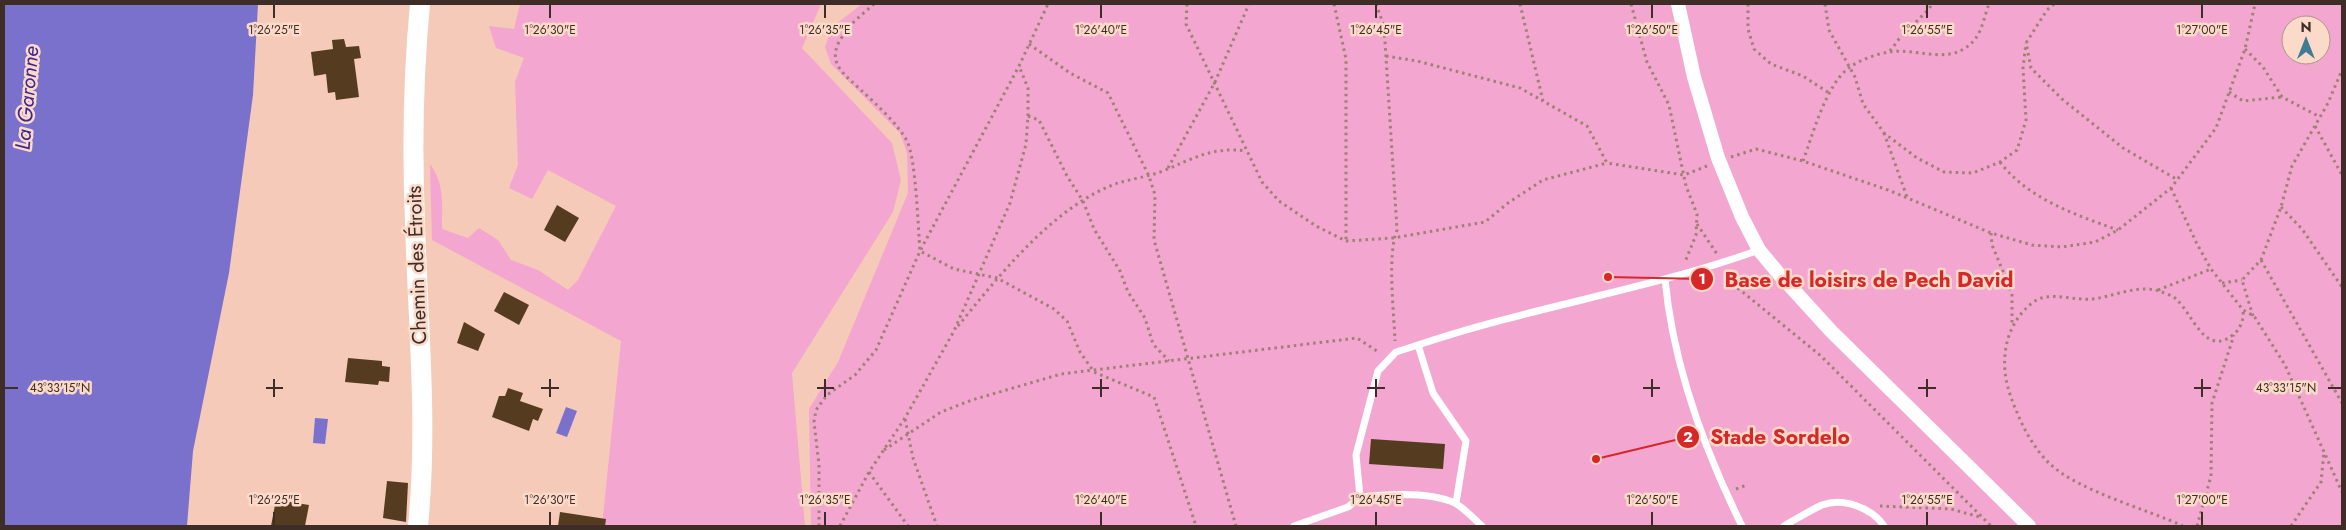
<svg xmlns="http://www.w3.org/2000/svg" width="2346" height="530" font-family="Jost,sans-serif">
<rect width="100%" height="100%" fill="#f5cab8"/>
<g fill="#f3a6d0" fill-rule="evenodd">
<path d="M520 4H821L802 48 892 143 901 180 893 212 792 373 805 526H602L621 341 432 240 430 164C445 185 442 204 442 229L468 238 479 228 498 240 511 260 538 270 568 290 578 280 616 206 548 170 532 199 509 188 518 165 515 82 524 58 496 48 489 26 514 29Z"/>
<path d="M862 4H2342V526H811L809 409 838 362 908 193 907 153 900 133 831 64 825 47 832 27ZM2291 25H2321V55H2291Z"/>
</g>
<g fill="#7971cc">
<polygon points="4,4 258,4 253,95 229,273 193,451 187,526 4,526"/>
<polygon points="566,407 577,411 567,437 556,433"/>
<polygon points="315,418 328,419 325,444 313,443"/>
</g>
<g fill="#553b20">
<polygon points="344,39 346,47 359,46 361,58 354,59 359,97 336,100 335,92 328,93 326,74 314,76 311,52 333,49 332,40"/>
<polygon points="557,205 579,218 565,242 544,230"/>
<polygon points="504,292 529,305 519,325 494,311"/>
<polygon points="464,322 485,334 478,351 457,343"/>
<polygon points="348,358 382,361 382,366 390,367 389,382 379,381 378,385 345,382"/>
<polygon points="508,388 523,393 520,401 543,409 538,421 533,419 529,431 492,417 499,396 505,396"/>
<polygon points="1371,439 1445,444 1443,469 1369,464"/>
<polygon points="387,481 408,483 406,522 383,518"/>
<polygon points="284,501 309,505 305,526 271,526 275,505 282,506"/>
<polygon points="560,512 606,519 605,526 558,526"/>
</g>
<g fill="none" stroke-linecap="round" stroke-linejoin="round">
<g stroke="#9f8073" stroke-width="3" stroke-dasharray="2.5 4" stroke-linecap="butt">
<path d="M874 4C863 14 849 24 842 37 825 62 844 74 861 90 876 104 897 123 907 141 916 159 918 227 920 251L954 269 997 278 1054 309 1067 321 1080 352 1094 372 1154 397 1196 526"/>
<polyline points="1187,4 1186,24 1262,182 1279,201 1316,226 1346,241 1393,238 1485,222 1508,203 1543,180 1607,163"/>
<polyline points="1334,4 1346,59 1346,241"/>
<path d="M1376 4 1384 26 1397 230C1387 254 1394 313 1395 341"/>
<polyline points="1520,4 1543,101 1587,126 1607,163 1684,175 1707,166"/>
<polyline points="1631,4 1647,62 1669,105 1686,186 1697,214 1696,235 1685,262"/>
<polyline points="1748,4 1748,29 1754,49 1771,64 1803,76 1829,93"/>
<polyline points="1825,4 1829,30 1855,77 1863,104 1884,133 1917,158 1944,172 1973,173 2000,162 2017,150 2026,120 2023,68 2026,43"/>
<polyline points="2054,4 2047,10 2026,43 2031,68 2062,99 2123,148 2178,180"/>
<polyline points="1029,44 1070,73 1108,93 1149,176 1155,195 1154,240 1236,526"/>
<polyline points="2245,49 2263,67 2282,97 2320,117"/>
<polyline points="1890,51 1899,39 1929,9 1932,4"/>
<polyline points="1386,56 1417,61 1520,88 1543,101"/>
<polyline points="2229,92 2243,101 2282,97"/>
<polyline points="1028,116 1039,120 1067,176 1083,201 1094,229 1120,271 1128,292 1145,318 1153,344 1169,361"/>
<polyline points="2315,126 2342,175"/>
<polyline points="1884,133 1907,197"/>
<polyline points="1731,157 1756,149 1803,161 1888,190 1991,233 2032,245 2062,247 2095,242 2118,230 2171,188 2216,128 2245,49 2255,4"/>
<path d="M1803 161C1813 134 1826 84 1850 67 1860 60 1876 54 1889 52 1917 47 1952 68 1975 39 1982 31 1985 14 1989 4"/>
<path d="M2000 162C2028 199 2076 215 2118 230"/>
<polyline points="1168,168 1215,82 1249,4"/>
<polyline points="2171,188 2197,244 2211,269 2243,310 2254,316 2285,365 2342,492"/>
<polyline points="2281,207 2302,229 2342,287"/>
<polyline points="1697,224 1717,254"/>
<polyline points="1991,233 1992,245 2012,293 2012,324"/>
<polyline points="2261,260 2342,403"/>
<polyline points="1727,272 1734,285 1821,356 1991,526"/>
<polyline points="2222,283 2242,280"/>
<polyline points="2158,290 2211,269"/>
<polyline points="2253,316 2242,280 2261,260 2281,207 2292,166 2328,103 2342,70"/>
<path d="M958 326C999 276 1052 208 1115 184 1130 179 1147 177 1163 171 1192 159 1214 146 1246 151"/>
<polyline points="905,419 913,458 937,526"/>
<polyline points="884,450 941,412 972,400 1061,374 1357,338 1380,353"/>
<polyline points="869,472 908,526"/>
<polyline points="1736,489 1747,485"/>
<polyline points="1880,506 1951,509 1980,517"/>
<polyline points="819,526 819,465 814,422 816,410 827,395 855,375 876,350 920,251 1019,66 1048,4"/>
<polyline points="840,526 869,472 905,418 954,331 1010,203 1026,144 1028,116 1028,88 1019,66"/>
<path d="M2183 526C2146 509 2079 491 2050 464 2035 450 2023 428 2016 410 2007 389 2002 370 2006 347 2009 329 2020 311 2035 301 2050 291 2075 301 2092 299 2113 297 2137 284 2159 291 2164 293 2172 295 2176 299 2192 312 2205 359 2234 334 2241 328 2244 319 2243 310"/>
<polyline points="2197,526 2211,476 2212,403 2234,335"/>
<polyline points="2291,526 2321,482 2324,452"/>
</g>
<g stroke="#fff" stroke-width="7">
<path d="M1665 279C1673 366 1704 449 1742 526"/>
<path d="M1418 345 1396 352 1378 371 1356 455 1360 497C1387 494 1429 491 1455 503 1464 508 1474 519 1482 526"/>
<path d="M1456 503 1466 441 1433 393 1418 345C1530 307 1648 290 1759 250"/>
<polyline points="1294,526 1348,507 1360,497"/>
<path d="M1784 526C1796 519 1809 511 1822 505 1843 497 1872 508 1884 526"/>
</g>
<polyline stroke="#fff" stroke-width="14" points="1678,4 1694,77 1718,158 1742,217 1759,250 1779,274 1831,331 2029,526"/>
<path stroke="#fff" stroke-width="20" d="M418 526C428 426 418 324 415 223 412 150 413 77 420 4"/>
</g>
<path fill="none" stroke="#3e2d26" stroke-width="2" d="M274 5V18M550 5V18M825 5V18M1101 5V18M1376 5V18M1652 5V18M1927 5V18M2202 5V18M274 379V397M550 379V397M825 379V397M1101 379V397M1376 379V397M1652 379V397M1927 379V397M2202 379V397M5 388H18M266 388H283M541 388H559M817 388H834M1092 388H1109M1367 388H1385M1643 388H1660M1918 388H1936M2194 388H2211M2328 388H2341M274 512V525M550 512V525M825 512V525M1101 512V525M1376 512V525M1652 512V525M1927 512V525M2202 512V525"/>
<g text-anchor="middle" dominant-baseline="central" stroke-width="5" stroke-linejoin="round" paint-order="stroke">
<g font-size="20" fill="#3e2d26" stroke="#fcdaca">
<text transform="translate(417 265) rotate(-92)">Chemin des Étroits</text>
</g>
<g font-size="21" font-style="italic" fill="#3e2691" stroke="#fcdaca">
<text transform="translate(27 98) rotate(-85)">La Garonne</text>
</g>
</g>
<g font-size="12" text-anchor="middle" fill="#3e2d26" stroke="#fcdaca" stroke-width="5" stroke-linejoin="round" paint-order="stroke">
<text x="274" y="34">1°26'25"E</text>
<text x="550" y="34">1°26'30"E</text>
<text x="825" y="34">1°26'35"E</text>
<text x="1101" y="34">1°26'40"E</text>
<text x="1376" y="34">1°26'45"E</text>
<text x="1652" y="34">1°26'50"E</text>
<text x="1927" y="34">1°26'55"E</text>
<text x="2202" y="34">1°27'00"E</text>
<text x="60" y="392">43°33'15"N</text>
<text x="2286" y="392">43°33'15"N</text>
<text x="274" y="504">1°26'25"E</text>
<text x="550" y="504">1°26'30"E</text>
<text x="825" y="504">1°26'35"E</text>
<text x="1101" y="504">1°26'40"E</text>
<text x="1376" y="504">1°26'45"E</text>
<text x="1652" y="504">1°26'50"E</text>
<text x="1927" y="504">1°26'55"E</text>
<text x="2202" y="504">1°27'00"E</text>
</g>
<path fill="none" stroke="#d62828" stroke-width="2" d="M1608 277L1702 279M1596 459L1688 437"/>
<g fill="#d62828" stroke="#fcdaca" stroke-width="2">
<circle cx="1608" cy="277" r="5"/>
<circle cx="1596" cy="459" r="5"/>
<circle cx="1702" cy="279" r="12"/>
<circle cx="1688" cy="437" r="12"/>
</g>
<g font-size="15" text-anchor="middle" font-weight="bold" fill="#fff">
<text x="1702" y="284">1</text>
<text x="1688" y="442">2</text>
</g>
<g font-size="21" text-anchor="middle" font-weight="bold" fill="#d62828" stroke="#fcdaca" stroke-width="5" stroke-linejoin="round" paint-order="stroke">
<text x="1869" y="287">Base de loisirs de Pech David</text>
<text x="1780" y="444">Stade Sordelo</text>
</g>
<rect width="2346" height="530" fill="none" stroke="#3e2d26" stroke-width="10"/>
<g transform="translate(2306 40)"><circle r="24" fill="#fcdaca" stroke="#b09588"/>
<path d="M0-4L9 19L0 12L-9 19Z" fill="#3f7c93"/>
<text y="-8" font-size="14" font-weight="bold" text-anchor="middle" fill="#3e2d26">N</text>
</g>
</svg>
